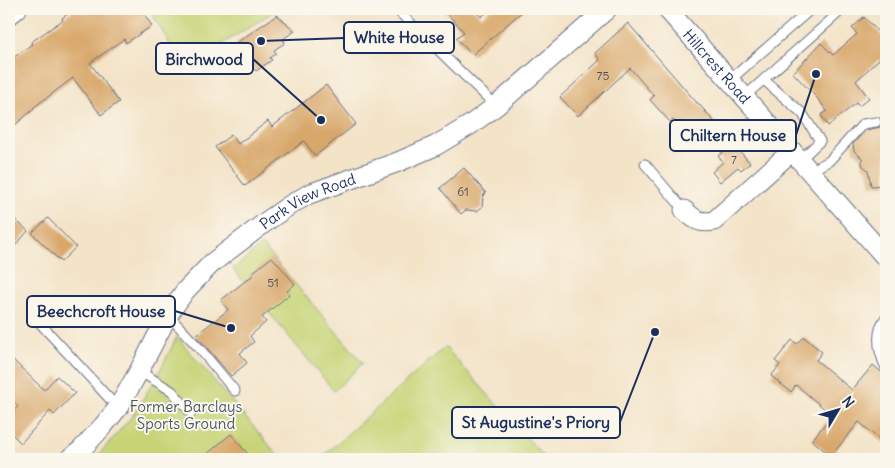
<svg xmlns="http://www.w3.org/2000/svg" width="895" height="468" font-family="Delius,sans-serif">
<rect width="100%" height="100%" fill="#fbf7ec"/>
<filter id="ink" filterUnits="userSpaceOnUse"><feTurbulence type="fractalNoise" baseFrequency=".02" numOctaves="2"/><feDisplacementMap in="SourceGraphic" scale="10" xChannelSelector="R" yChannelSelector="G"/><feConvolveMatrix kernelMatrix="1 2 1 2 8 2 1 2 1" color-interpolation-filters="sRGB"/></filter>
<filter id="wash" filterUnits="userSpaceOnUse"><feTurbulence type="fractalNoise" baseFrequency=".0096" numOctaves="4" result="noise"/><feDisplacementMap in="SourceGraphic" scale="20" xChannelSelector="R" yChannelSelector="G"/><feGaussianBlur stdDeviation="1.12" result="paint"/><feColorMatrix in="noise" values="0 0 0 0 0 0 0 0 0 0 0 0 0 0 0 0 0 1.4 0 .05"/><feComposite in="paint" operator="in"/></filter>
<g filter="url(#wash)">
<rect width="100%" height="100%" fill="#f3e3c7"/>
<g fill="#c6d476" stroke="#70826a">
<polygon points="149,9 278,9 184,68"/>
<polygon points="262,245 363,363 334,391 233,269"/>
<polygon points="177,337 281,459 95,459 133,415 156,378"/>
<polygon points="445,347 546,459 322,459 321,458"/>
</g>
<g id="blocks">
<g fill="#d8a76b">
<polygon points="75,9 141,9 152,26 126,43 124,39 90,63 119,102 101,115 73,78 33,108 34,109 9,130 9,61 32,44 31,42 63,20 62,18"/>
<polygon points="443,9 473,9 481,17 491,9 525,9 472,55 456,38 464,32"/>
<polygon points="277,15 295,31 283,39 285,43 274,50 276,53 270,58 272,60 256,71 251,66 247,68 234,52 239,49 236,43"/>
<polygon points="864,17 886,40 886,67 879,59 856,81 869,98 859,106 856,103 828,126 821,115 827,111 817,98 793,73 821,43 833,55 857,34 852,28"/>
<polygon points="628,23 697,103 698,103 750,163 741,170 738,167 720,182 712,172 723,162 718,156 723,152 707,133 694,144 673,120 670,122 650,100 654,96 630,68 578,116 560,97 600,60 595,53"/>
<polygon points="326,85 356,124 315,156 304,141 245,186 215,147 231,135 238,144 268,121 272,127"/>
<polygon points="886,126 886,185 871,186 868,170 862,165 862,158 854,151 853,144 866,130"/>
<polygon points="464,168 486,193 483,196 482,207 477,211 466,210 461,214 440,188"/>
<polygon points="9,214 28,231 9,253"/>
<polygon points="48,218 76,247 61,262 32,233"/>
<polygon points="272,257 295,284 287,291 290,294 262,317 266,322 250,336 254,342 240,353 247,363 231,376 196,335 228,310 221,300 253,275 252,273"/>
<polygon points="804,337 822,352 816,360 852,390 873,365 886,376 886,445 859,422 831,456 812,440 832,415 796,385 791,392 771,376 780,365 775,361 792,340 797,344"/>
<polygon points="9,356 44,390 57,376 75,393 54,415 50,411 21,443 9,431 9,416 18,406 9,397"/>
<polygon points="231,434 252,459 201,459"/>
</g>
</g>
</g>
<g filter="url(#ink)">
<use href="#blocks" fill-opacity="0" stroke="#676e83" stroke-width="1"/>
<g fill="none" stroke-linecap="round" stroke-linejoin="round">
<defs>
<g id="lane">
<polyline points="396,9 496,106"/>
<polyline points="884,9 886,11"/>
<polyline points="730,80 811,9"/>
<polyline points="764,80 802,113 820,141 800,160"/>
<polyline points="744,97 843,9"/>
<polyline points="645,164 684,210"/>
<polyline points="810,171 829,161 863,124 876,122"/>
<polyline points="168,315 199,348 235,391"/>
<path d="M886 317C874 333 878 351 886 368"/>
<polyline points="37,320 118,408"/>
<polyline points="139,371 172,391 191,413"/>
</g>
<g id="street">
<path id="s1" d="M667 9 886 258"/>
<polyline points="9,15 17,9"/>
<path d="M684 210C694 219 699 224 714 221L792 151"/>
<path id="s2" d="M70 459 81 450 103 426 118 408 139 371 168 315 185 291 212 263 267 221 290 205 309 194 398 162 435 146 470 125 496 106 607 9"/>
</g>
</defs>
<use href="#lane" stroke="#676e83" stroke-width="11"/>
<use href="#street" stroke="#676e83" stroke-width="21"/>
<use href="#lane" stroke="#fff" stroke-width="9"/>
<use href="#street" stroke="#fff" stroke-width="19"/>
</g>
</g>
<g text-anchor="middle" dominant-baseline="central" stroke-width="4" stroke-linejoin="round" paint-order="stroke">
<g font-size="12" fill="#4a4d61">
<text x="603" y="75">75</text>
<text x="734" y="159">7</text>
<text x="463" y="191">61</text>
<text x="273" y="282">51</text>
</g>
<g font-size="15" fill="#1b2f5e" stroke="#fbf7ec">
<text stroke="none"><textPath href="#s1" startOffset="76">Hillcrest Road</textPath></text>
<text stroke="none"><textPath href="#s2" startOffset="359">Park View Road</textPath></text>
</g>
<g font-size="15" fill="#465864" stroke="#fbf7ec">
<text x="186" y="406">Former Barclays<tspan x="186" dy="17">Sports Ground</tspan></text>
</g>
</g>
<path fill="none" stroke="#1b2f5e" stroke-width="2" d="M261 41L344 38M321 120L253 59M816 74L796 135M231 328L175 311M655 332L620 422"/>
<g fill="#1b2f5e" stroke="#fbf7ec" stroke-width="2">
<circle cx="261" cy="41" r="5"/>
<circle cx="321" cy="120" r="5"/>
<circle cx="816" cy="74" r="5"/>
<circle cx="231" cy="328" r="5"/>
<circle cx="655" cy="332" r="5"/>
</g>
<g fill="#fbf7ec" stroke="#1b2f5e" stroke-width="2">
<rect x="344" y="22" width="110" height="31" rx="5"/>
<rect x="156" y="43" width="97" height="31" rx="5"/>
<rect x="670" y="120" width="126" height="31" rx="5"/>
<rect x="27" y="296" width="148" height="31" rx="5"/>
<rect x="452" y="407" width="168" height="31" rx="5"/>
</g>
<g font-size="16" text-anchor="middle" font-weight="bold" fill="#1b2f5e">
<text x="399" y="43">White House</text>
<text x="204" y="65">Birchwood</text>
<text x="733" y="141">Chiltern House</text>
<text x="101" y="317">Beechcroft House</text>
<text x="536" y="428">St Augustine's Priory</text>
</g>
<rect width="895" height="468" fill="none" stroke="#fbf7ec" stroke-width="30"/>
<g transform="translate(838 410) rotate(52)" stroke="#fbf7ec" stroke-width="4" paint-order="stroke">
<path d="M0-4L9 19L0 12L-9 19Z" fill="#1b2f5e"/>
<text y="-8" font-size="14" font-weight="bold" text-anchor="middle" fill="#1b2f5e">N</text>
</g>
</svg>
